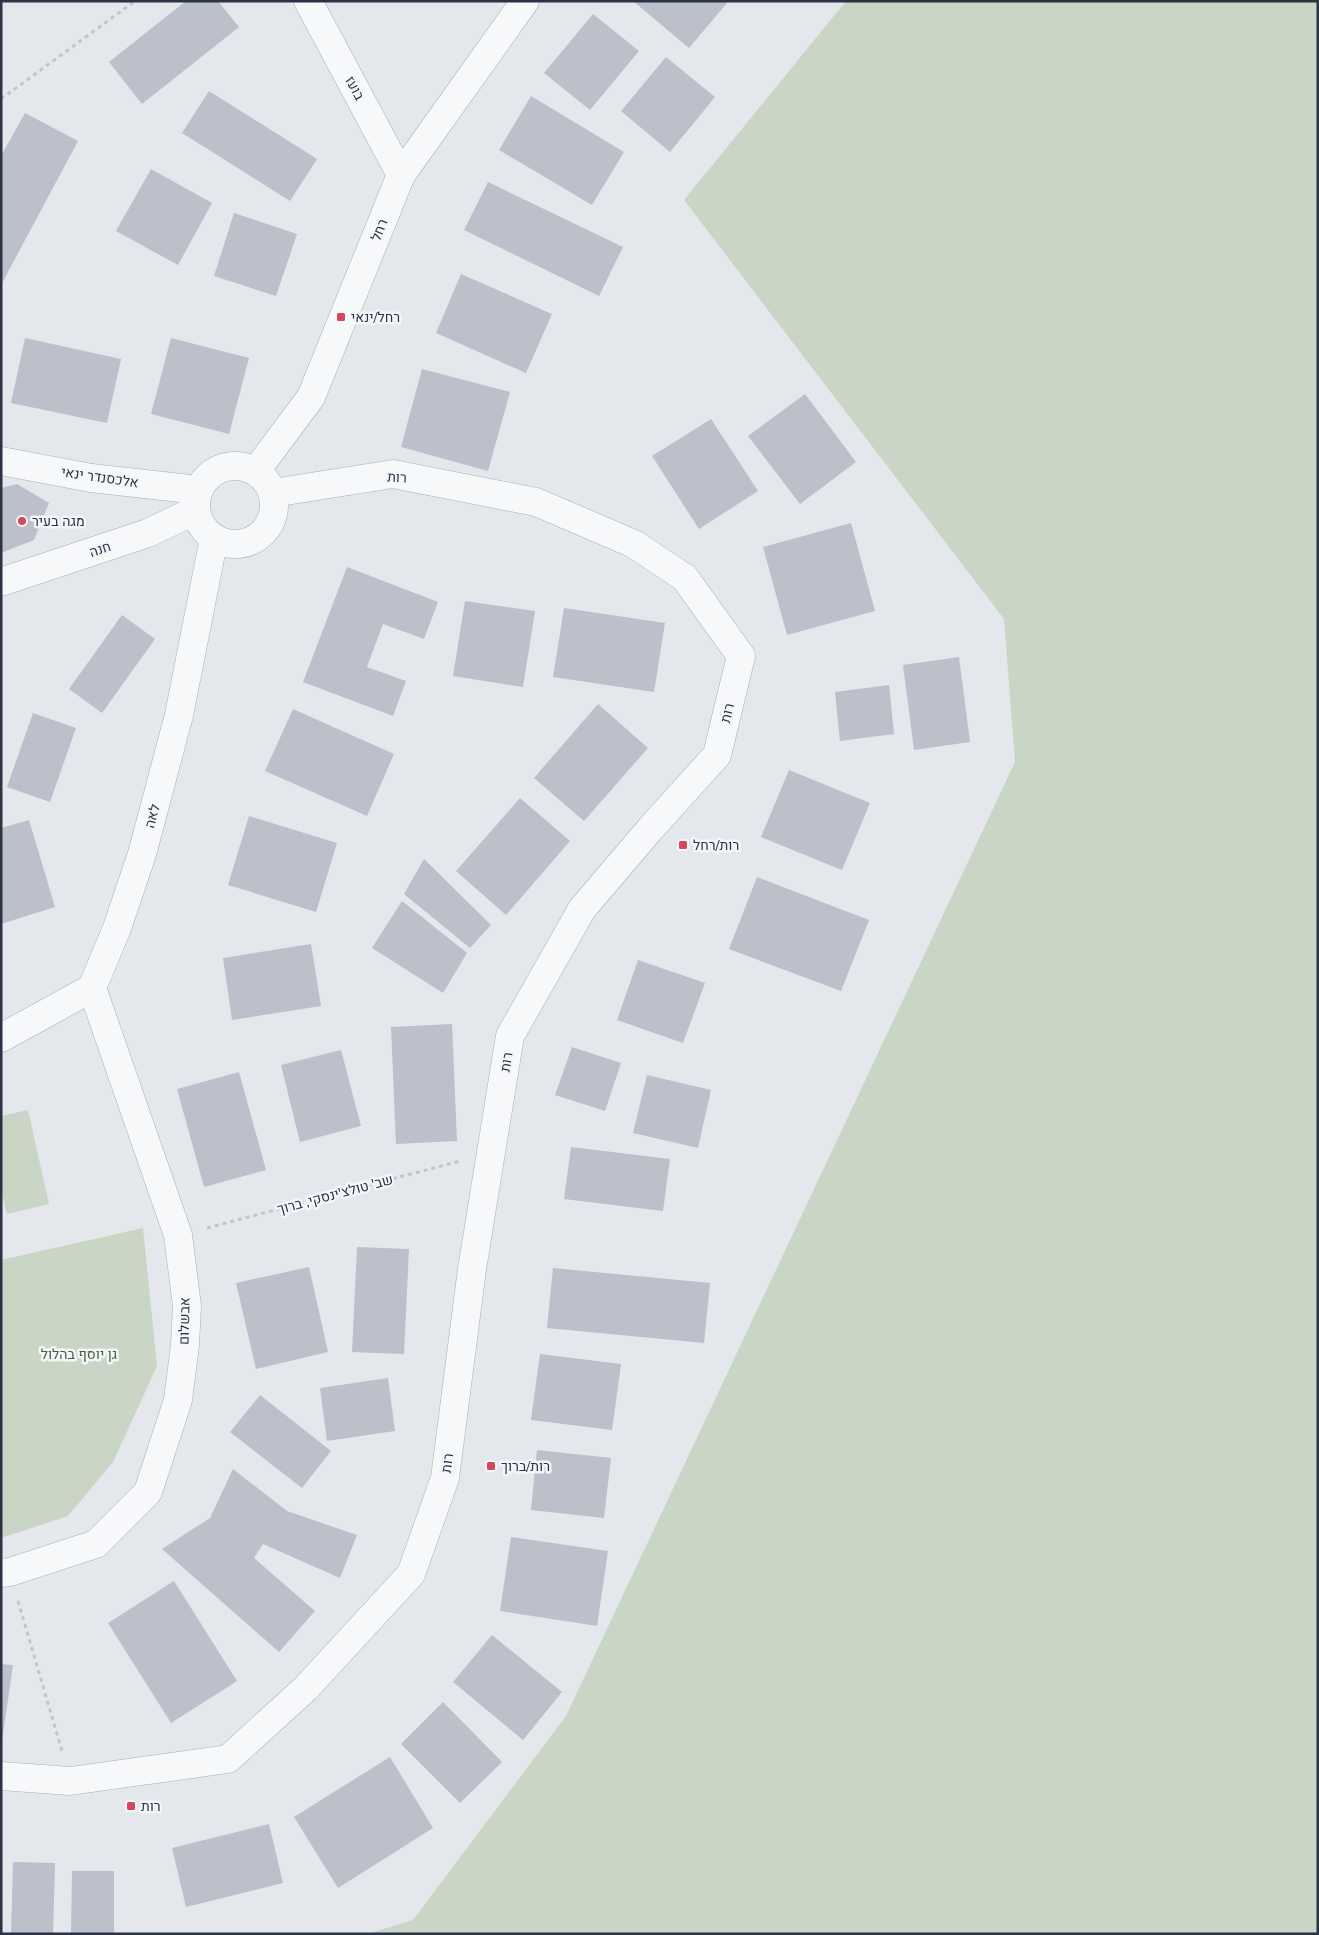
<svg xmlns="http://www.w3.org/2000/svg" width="1319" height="1935" font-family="Mulish,Heebo,sans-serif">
<rect width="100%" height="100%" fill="#e4e7ec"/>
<g fill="#c9d6c5">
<polygon points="846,1 1318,1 1318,1934 367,1934 413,1920 566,1716 1015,762 1004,619 684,200"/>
<polygon points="28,1110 49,1204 7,1214 1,1190 1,1116"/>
<polygon points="143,1228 157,1366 113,1462 68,1516 1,1538 1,1260"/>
</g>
<g fill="#bbc0ca">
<polygon points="186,1 218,1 239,27 142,104 109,62"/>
<polygon points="633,1 725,1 727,3 689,48"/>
<polygon points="593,14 639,51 590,110 544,73"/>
<polygon points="666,57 715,97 670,152 621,111"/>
<polygon points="209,91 317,159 290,201 182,133"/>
<polygon points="531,96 624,152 592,205 499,150"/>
<polygon points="25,113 78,141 1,285 1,156"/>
<polygon points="151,169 212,203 178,265 116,231"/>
<polygon points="488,182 623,247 599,296 464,230"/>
<polygon points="234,213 297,234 276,296 214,276"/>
<polygon points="461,274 552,314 526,373 436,333"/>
<polygon points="25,338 121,359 107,423 11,403"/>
<polygon points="171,338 249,358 229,434 151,414"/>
<polygon points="422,369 510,392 488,471 401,447"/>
<polygon points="805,394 856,462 800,504 748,436"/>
<polygon points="711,419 758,491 699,529 652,456"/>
<polygon points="17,484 49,503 34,540 1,553 1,488"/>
<polygon points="851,523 875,611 787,635 763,547"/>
<polygon points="347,567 438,602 424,639 383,624 367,667 406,681 393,716 303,682"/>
<polygon points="465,601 535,611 523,687 453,676"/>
<polygon points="564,608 665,623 654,692 553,677"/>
<polygon points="122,615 155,639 102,713 69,689"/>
<polygon points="959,657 970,742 914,750 903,665"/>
<polygon points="889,685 894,734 840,741 835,692"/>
<polygon points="598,704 648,748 584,821 534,778"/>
<polygon points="293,709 394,754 367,816 265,771"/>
<polygon points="33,713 76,728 50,802 7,787"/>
<polygon points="789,770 870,803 842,870 761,837"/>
<polygon points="520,798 570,841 506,915 456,871"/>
<polygon points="249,816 337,843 316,912 228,885"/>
<polygon points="29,820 55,907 1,924 1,828"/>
<polygon points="424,859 491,925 470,948 404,894"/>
<polygon points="757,877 869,920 841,991 729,949"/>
<polygon points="402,901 467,953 443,993 372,948"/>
<polygon points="311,944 321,1006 232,1020 223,958"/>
<polygon points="638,960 705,983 683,1043 617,1020"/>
<polygon points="452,1024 457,1141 396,1144 391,1027"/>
<polygon points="572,1047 621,1063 605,1111 555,1095"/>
<polygon points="341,1050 361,1126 300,1142 281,1065"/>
<polygon points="239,1072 266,1170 204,1187 177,1089"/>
<polygon points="647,1075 711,1090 698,1148 633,1133"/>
<polygon points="571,1147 670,1159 663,1211 564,1199"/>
<polygon points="357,1247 409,1249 404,1354 352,1352"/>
<polygon points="309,1267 328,1352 256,1369 236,1283"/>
<polygon points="553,1268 710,1283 704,1343 547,1328"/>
<polygon points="540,1354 621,1364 612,1430 531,1420"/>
<polygon points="388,1378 395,1431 327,1441 320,1388"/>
<polygon points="260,1395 331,1451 302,1488 230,1432"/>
<polygon points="537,1450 611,1458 604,1518 531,1510"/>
<polygon points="233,1469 287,1511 357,1535 340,1578 263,1544 254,1558 315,1611 279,1652 162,1549 210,1518"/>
<polygon points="511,1537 608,1551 597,1626 500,1611"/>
<polygon points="174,1581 237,1681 171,1723 108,1623"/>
<polygon points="492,1635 562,1692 523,1740 453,1682"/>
<polygon points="1,1664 13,1665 2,1741 1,1741"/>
<polygon points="443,1702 502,1762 460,1803 401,1744"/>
<polygon points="390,1757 433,1828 338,1888 294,1817"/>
<polygon points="269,1824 283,1883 186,1907 172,1848"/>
<polygon points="13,1862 55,1863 53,1934 11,1934"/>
<polygon points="72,1871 114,1871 114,1934 71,1934"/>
</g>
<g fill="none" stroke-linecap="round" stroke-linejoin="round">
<defs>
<g id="minor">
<polyline points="1,582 148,533 196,510"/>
<polyline points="1,1573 10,1572 96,1544 148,1492 178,1400 185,1345 187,1306 178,1235 92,988"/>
<polyline points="1,1776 70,1781 228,1759 306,1688 411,1574 445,1478 472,1269 510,1036 582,909 651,828 717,755 741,656 685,578 634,544 536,502 393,474 273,493"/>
</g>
<g id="tertiary">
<polyline points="308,1 401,175"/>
<polyline points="1,461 91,478 199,490"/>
<circle cx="235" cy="505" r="39"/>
<polyline points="256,471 311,397 401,175 525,1"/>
<polyline points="1,1038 92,988 117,928 142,854 179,715 214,538"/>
</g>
</defs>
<use href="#minor" stroke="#a9aeb7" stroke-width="29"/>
<use href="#tertiary" stroke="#a9aeb7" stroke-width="29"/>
<g stroke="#c2c5cb" stroke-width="3" stroke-dasharray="4 4" stroke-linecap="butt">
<polyline points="1,99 135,1"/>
<polyline points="207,1228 460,1161"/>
<polyline points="18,1601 62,1751"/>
</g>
<use href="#minor" stroke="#f7f8fa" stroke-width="28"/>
<use href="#tertiary" stroke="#f7f8fa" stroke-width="28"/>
</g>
<g fill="#d1495b" stroke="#f4f6f9" stroke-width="2">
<rect x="336" y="312" width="10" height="10" rx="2.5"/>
<circle cx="22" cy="521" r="5"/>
<rect x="678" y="840" width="10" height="10" rx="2.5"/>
<rect x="486" y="1461" width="10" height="10" rx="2.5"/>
<rect x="126" y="1801" width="10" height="10" rx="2.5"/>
</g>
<g text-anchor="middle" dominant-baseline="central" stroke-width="5" stroke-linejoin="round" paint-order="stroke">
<g font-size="14" fill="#2b3445" stroke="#f4f6f9">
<text transform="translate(355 88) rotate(62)">בועז</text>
<text transform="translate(379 230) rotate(-68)">רחל</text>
<text transform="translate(100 477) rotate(8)">אלכסנדר ינאי</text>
<text transform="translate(397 477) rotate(3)">רות</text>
<text transform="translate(100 549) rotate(-18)">חנה</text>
<text transform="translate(727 713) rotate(-76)">רות</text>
<text transform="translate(152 816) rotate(-75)">לאה</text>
<text transform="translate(506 1062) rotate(-81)">רות</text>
<text transform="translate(335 1194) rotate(-15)">שב' טולצ'ינסקי, ברוך</text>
<text transform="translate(184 1321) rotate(-89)">אבשלום</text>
<text transform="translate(447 1463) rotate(-82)">רות</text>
</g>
<g font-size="14" fill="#2b3445" stroke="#f4f6f9" text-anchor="start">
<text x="351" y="317">רחל/ינאי</text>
<text x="32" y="521">מגה בעיר</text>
<text x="693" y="845">רות/רחל</text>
<text x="501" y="1466">רות/ברוך</text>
<text x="141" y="1806">רות</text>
</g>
<g font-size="14" fill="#3f6138" stroke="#f4f6f9">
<text x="79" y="1354">גן יוסף בהלול</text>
</g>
</g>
<rect width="1319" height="1935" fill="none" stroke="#2b3445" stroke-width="5"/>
</svg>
